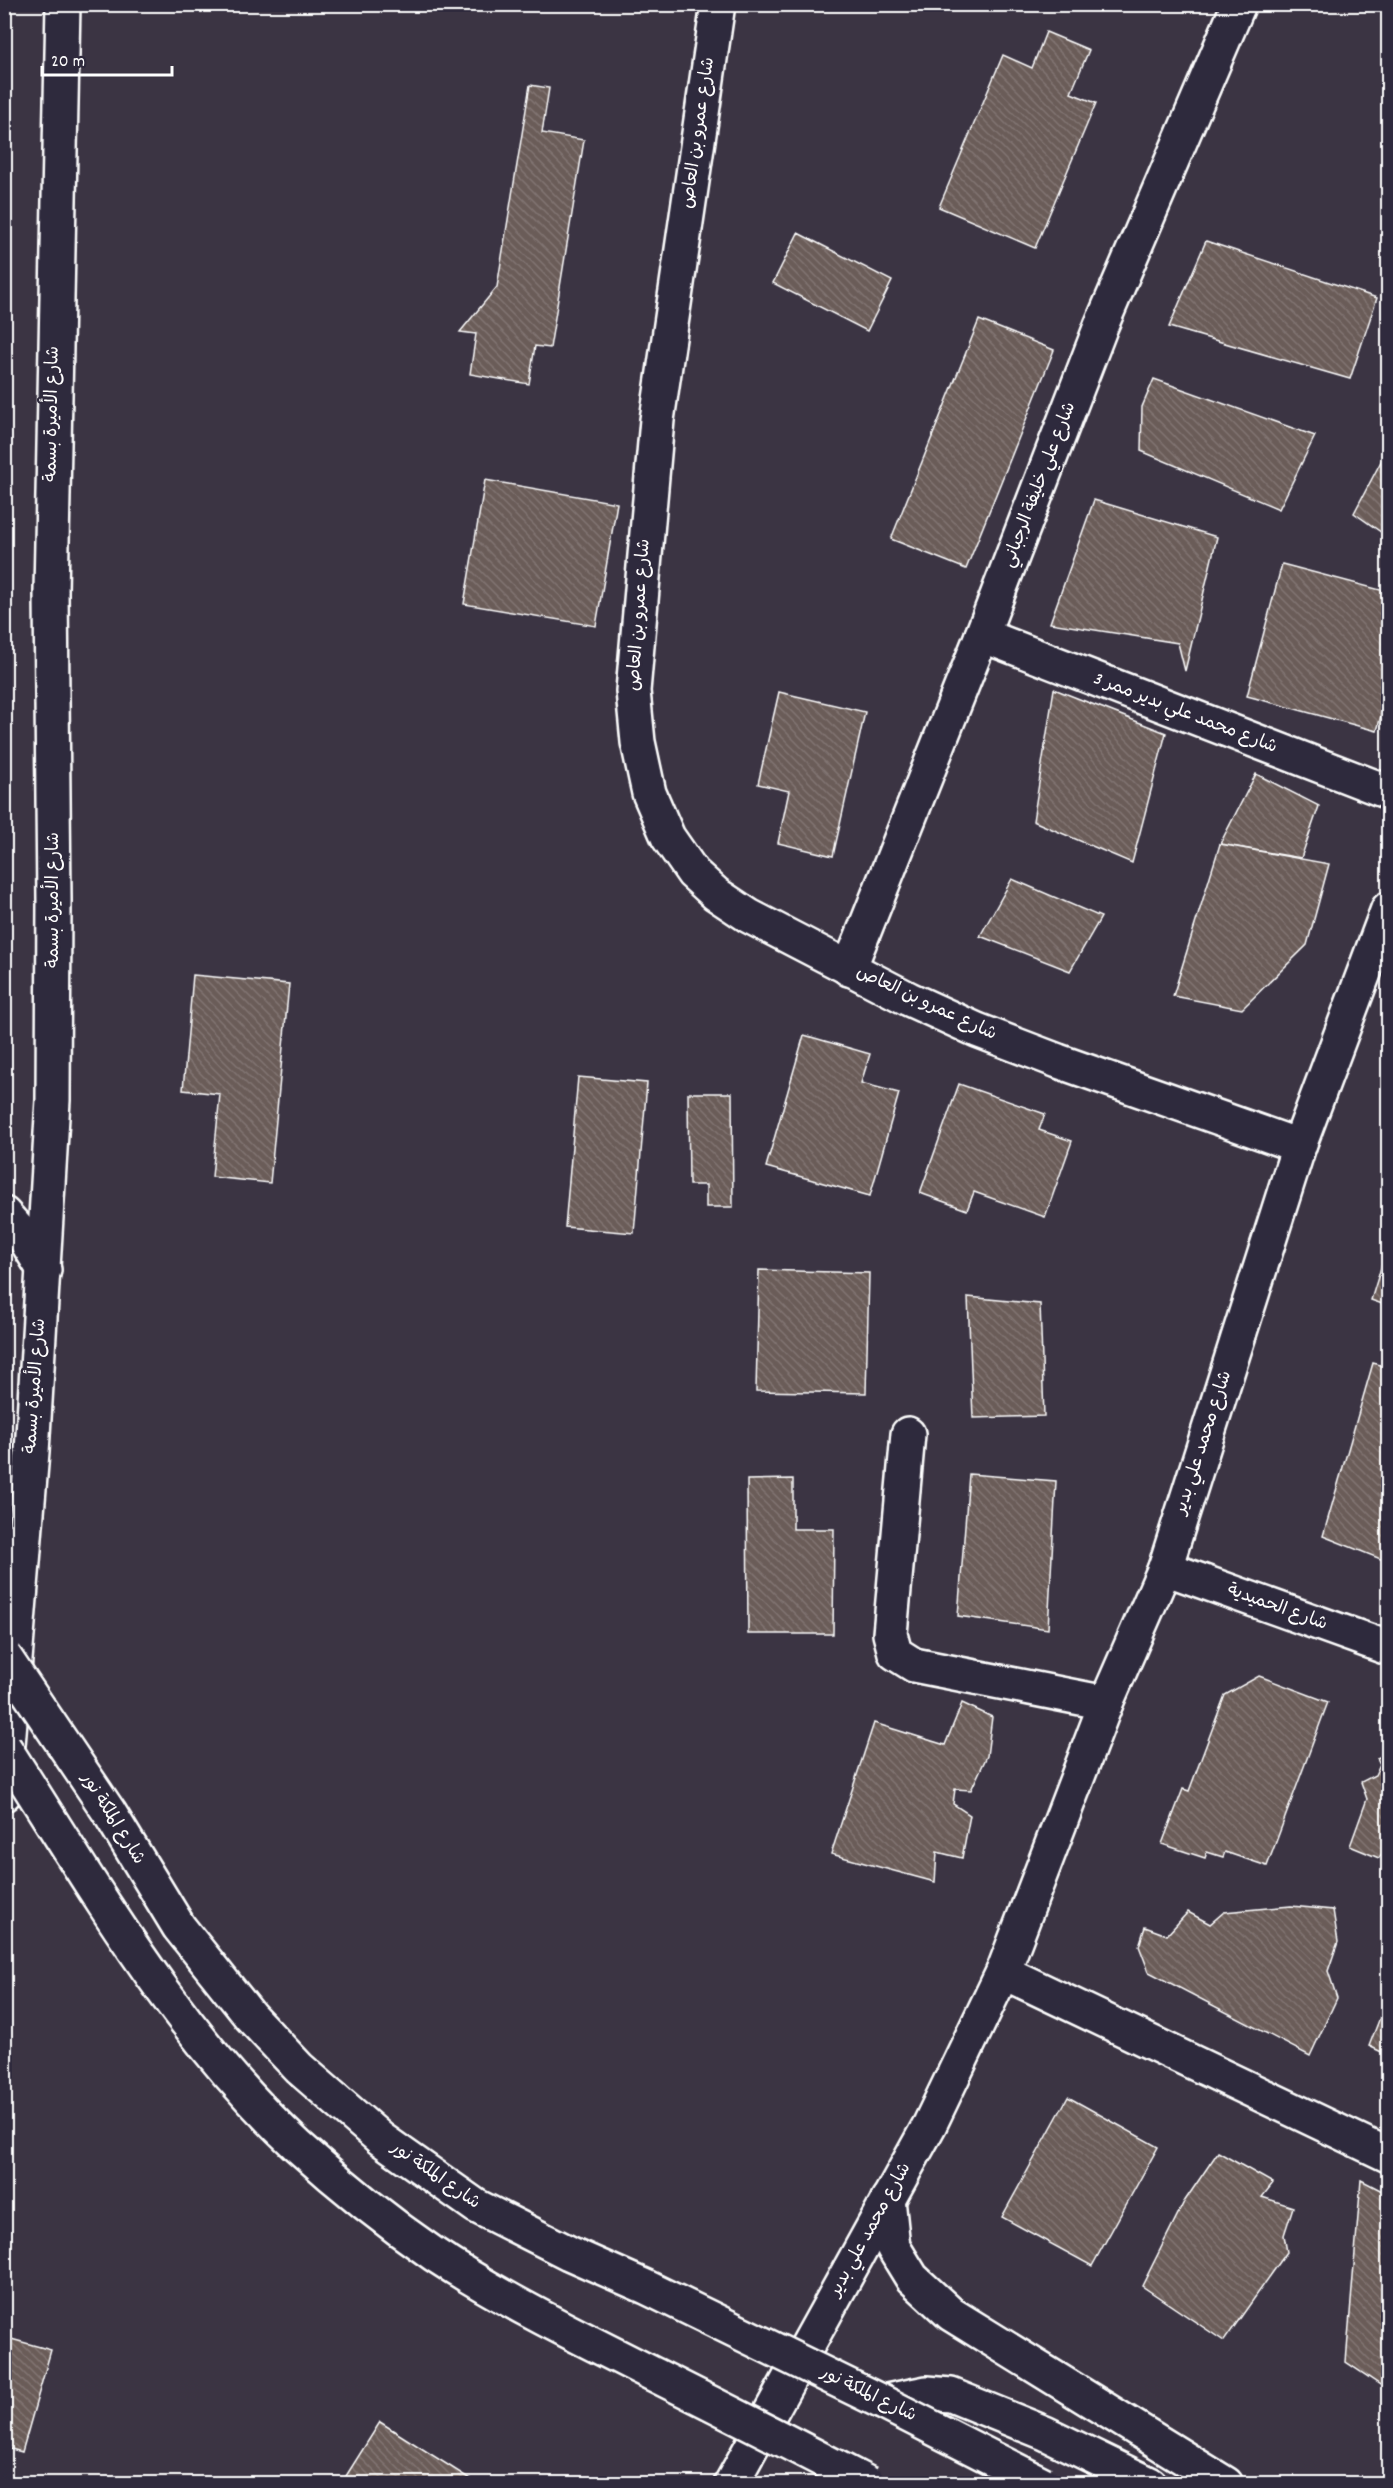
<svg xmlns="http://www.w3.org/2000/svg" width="1393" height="2488" font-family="Dekko,'Playpen Sans Arabic',sans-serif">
<defs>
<pattern id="building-back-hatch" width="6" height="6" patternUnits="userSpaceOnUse" patternTransform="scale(1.5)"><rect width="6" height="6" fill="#6b5c59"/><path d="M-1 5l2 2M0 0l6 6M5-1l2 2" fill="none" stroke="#817472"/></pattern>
</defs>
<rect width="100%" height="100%" fill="#3b3443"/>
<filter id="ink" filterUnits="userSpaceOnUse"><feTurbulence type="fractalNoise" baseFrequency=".0167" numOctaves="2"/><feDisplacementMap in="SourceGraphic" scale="12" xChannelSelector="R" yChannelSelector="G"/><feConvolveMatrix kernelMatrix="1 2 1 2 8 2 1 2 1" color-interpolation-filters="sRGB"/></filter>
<g filter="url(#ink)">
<g fill="url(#building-back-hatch)" stroke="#fff" stroke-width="1.5">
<polygon points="1046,32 1089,50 1071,93 1096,103 1035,248 939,207 1003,55 1032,68"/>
<polygon points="530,85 549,88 542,133 584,140 550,348 535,346 529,384 470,374 476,334 460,332 497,287"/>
<polygon points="798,233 892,281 867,331 773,283"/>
<polygon points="1206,241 1377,298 1350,379 1169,327"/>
<polygon points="979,320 1054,350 966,569 891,539"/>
<polygon points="1154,379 1315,436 1279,509 1141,451 1142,407"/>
<polygon points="1388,448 1388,537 1354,513"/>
<polygon points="485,480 617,503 596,626 464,604"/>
<polygon points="1094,500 1217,537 1185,671 1178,643 1050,623"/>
<polygon points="1282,564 1388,592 1388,689 1377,731 1247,696"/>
<polygon points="1054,689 1166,733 1132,863 1033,821"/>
<polygon points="779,692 865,712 833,856 778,843 789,791 758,784"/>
<polygon points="1256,774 1319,806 1301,858 1220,844"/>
<polygon points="1220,844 1329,864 1307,945 1242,1009 1173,996"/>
<polygon points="1012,879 1101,917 1070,971 980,936"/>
<polygon points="193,975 289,984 270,1183 212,1177 220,1094 183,1090"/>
<polygon points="804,1035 870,1054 861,1083 899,1093 870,1196 766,1167"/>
<polygon points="578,1077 647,1083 634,1233 565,1227"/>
<polygon points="959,1084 1045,1114 1039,1130 1072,1141 1045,1217 974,1192 967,1210 920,1193"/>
<polygon points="688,1093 732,1093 733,1207 706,1207 706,1185 689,1185"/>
<polygon points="1383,1261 1388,1263 1388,1306 1371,1300"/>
<polygon points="759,1270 869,1273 866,1393 756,1391"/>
<polygon points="968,1297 1040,1304 1044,1416 973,1418"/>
<polygon points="1373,1363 1388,1367 1388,1562 1323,1536"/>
<polygon points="969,1474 1056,1481 1048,1629 958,1616"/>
<polygon points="793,1479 793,1529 834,1529 833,1634 748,1634 747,1480"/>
<polygon points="1259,1676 1328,1702 1267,1866 1225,1852 1223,1857 1207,1852 1205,1858 1162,1844 1183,1789 1189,1791 1225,1695"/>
<polygon points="962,1703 992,1717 987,1756 971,1790 955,1789 953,1804 970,1815 962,1858 937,1852 935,1882 831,1854 874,1723 945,1745"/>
<polygon points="1388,1747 1388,1854 1383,1852 1379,1858 1350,1846 1367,1799 1361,1782 1375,1775 1380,1764 1377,1758 1387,1754"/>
<polygon points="1291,1906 1333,1910 1338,1942 1328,1971 1337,1998 1310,2056 1149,1972 1139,1946 1145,1927 1167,1935 1188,1912 1210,1924 1224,1912"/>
<polygon points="1388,1997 1388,2055 1369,2046"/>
<polygon points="1068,2097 1158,2147 1092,2266 1002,2217"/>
<polygon points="1218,2152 1273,2183 1262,2197 1293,2207 1284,2235 1287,2252 1224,2341 1142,2286 1184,2202"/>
<polygon points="1361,2180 1388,2194 1388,2390 1346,2362"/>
<polygon points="4,2337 51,2350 22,2452 4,2447"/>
<polygon points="380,2422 478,2484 341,2484"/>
</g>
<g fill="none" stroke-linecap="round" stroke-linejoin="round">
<defs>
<g id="minor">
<polyline points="718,4 657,420 633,691 638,742 649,793 668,837 693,873 716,894 749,916 909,999 977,1030 1058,1061 1299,1146"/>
<polyline points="982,635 1388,792"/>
<polyline points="849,969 982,635 1101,326 1239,4"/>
<polyline points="908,1434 890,1634 895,1653 914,1665 1106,1703"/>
<polyline points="1165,1568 1388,1648"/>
<polyline points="1003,1972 1388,2155"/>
<polyline points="888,2199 893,2247 912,2278 951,2314 1226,2484"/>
<polyline points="731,2484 930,2124 1003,1972 1106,1703 1165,1568 1299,1146 1388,909"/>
</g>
<g id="major">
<polyline points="4,1214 22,1234 44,1270"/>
<polyline points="4,1794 32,1452 53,1100 54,900 51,592 63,4"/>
</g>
<polyline id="highway" points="882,2402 927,2393 951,2395 1045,2433 1150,2484"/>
</defs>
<use href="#minor" stroke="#fff" stroke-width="38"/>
<use href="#major" stroke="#fff" stroke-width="38"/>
<use href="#highway" stroke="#fff" stroke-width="38"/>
<use href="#minor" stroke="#2f2a3d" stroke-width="33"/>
<use href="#major" stroke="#2f2a3d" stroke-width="33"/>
<use href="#highway" stroke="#2f2a3d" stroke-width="33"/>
<defs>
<g id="highway-bridge">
<polyline points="4,1656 109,1812 179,1927 250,2016 299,2068 381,2139 476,2206 569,2253 646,2287 882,2402 1043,2484"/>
<path d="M4 1747C93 1885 176 2033 298 2146 341 2185 387 2222 435 2255 505 2301 581 2338 655 2375 727 2411 798 2447 869 2484"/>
</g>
</defs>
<use href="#highway-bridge" stroke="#fff" stroke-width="38" stroke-linecap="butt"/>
<use href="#highway-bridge" stroke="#2f2a3d" stroke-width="33"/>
</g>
</g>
<g text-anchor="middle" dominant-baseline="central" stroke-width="4.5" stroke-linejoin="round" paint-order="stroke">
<g font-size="18" fill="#fff" stroke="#2f2a3d">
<text transform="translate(699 133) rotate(-82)">شارع عمرو بن العاص</text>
<text transform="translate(53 414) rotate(-89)">شارع الأميرة بسمة</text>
<text transform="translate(1040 485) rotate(-69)">شارع علي خليفة الرجباني</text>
<text transform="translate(640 615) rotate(-86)">شارع عمرو بن العاص</text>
<text transform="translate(1185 714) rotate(21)">شارع محمد علي بدير ممر 3</text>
<text transform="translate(54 900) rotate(-90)">شارع الأميرة بسمة</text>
<text transform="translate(926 1004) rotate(25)">شارع عمرو بن العاص</text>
<text transform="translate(36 1386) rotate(-86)">شارع الأميرة بسمة</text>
<text transform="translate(1204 1443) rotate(-72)">شارع محمد علي بدير</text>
<text transform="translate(1277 1608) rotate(20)">شارع الحميدية</text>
<text transform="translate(112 1819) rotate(58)">شارع الملكة نور</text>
<text transform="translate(435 2176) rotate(35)">شارع الملكة نور</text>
<text transform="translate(871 2230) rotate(-61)">شارع محمد علي بدير</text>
<text transform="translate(868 2395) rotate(26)">شارع الملكة نور</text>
</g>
</g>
<rect width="1393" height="2488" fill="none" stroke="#2f2a3d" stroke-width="24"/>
<rect x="12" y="12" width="1369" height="2464" fill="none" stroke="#fff" stroke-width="2" filter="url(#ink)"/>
<path d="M42 66v9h130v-9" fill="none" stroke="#ffffff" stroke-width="3"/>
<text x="51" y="66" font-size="18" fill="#ffffff" stroke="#2f2a3d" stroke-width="4.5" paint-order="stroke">20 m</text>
</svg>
